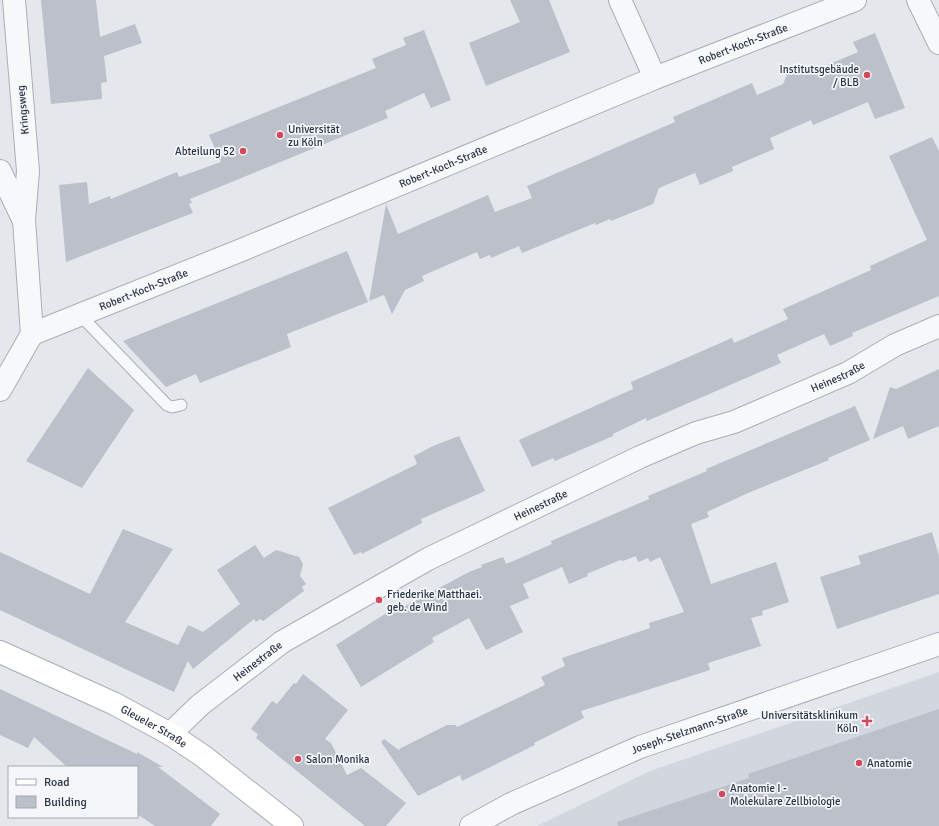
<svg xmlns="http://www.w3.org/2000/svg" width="939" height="826" font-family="Signika,sans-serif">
<rect width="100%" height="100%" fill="#e4e7ec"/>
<polygon fill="#d2d6de" points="939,672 939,826 537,826 650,771"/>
<g fill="#bbc0ca">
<polygon points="41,0 96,0 100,37 135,24 142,43 104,56 107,82 101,83 102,99 51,104"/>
<polygon points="510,0 549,0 570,52 486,86 469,43 520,22"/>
<polygon points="424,30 451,100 431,108 424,93 385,111 388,118 190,199 192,203 189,204 193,213 66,262 59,185 87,182 89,204 110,196 111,199 177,172 179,177 221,162 209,135 376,68 372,59 406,45 403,38"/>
<polygon points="875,33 905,108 875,119 868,102 813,125 811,120 770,138 774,149 732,167 733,171 700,185 695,173 659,188 653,204 611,221 610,219 596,225 595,223 522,253 519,246 491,258 490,255 480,259 477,252 422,276 424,281 405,290 392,314 384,295 369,301 386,204 398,234 488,195 495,212 532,198 527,186 675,122 673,117 752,83 757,95 783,84 790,68 804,75 858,52 853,42"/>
<polygon points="932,137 939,151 939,296 852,333 853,336 830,346 824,334 777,355 781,363 647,421 646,418 613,434 613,436 555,461 553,458 532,467 519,440 633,389 631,382 732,338 734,343 788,319 783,309 871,270 870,266 927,240 889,156"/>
<polygon points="347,251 368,302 287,334 291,347 200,383 196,374 166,387 123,341"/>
<polygon points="88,368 134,410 82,488 26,461"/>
<polygon points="939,369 939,426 908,439 903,426 873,439 890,387 896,389"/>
<polygon points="855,406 870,440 828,458 829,460 748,493 707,512 709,517 691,524 711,584 776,562 789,602 762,611 763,615 751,618 761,646 708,663 710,670 581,711 584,718 534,743 535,745 462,781 460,775 418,796 381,742 384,739 400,751 399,749 447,725 456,725 457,727 545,685 541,677 565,666 562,658 650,628 649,623 684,612 660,557 650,562 648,558 638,562 636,556 623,561 620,560 587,574 588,576 569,584 562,567 523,584 529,598 510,606 523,632 486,650 469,618 432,638 434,642 361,687 336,645 396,607 398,610 469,572 482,567 481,565 503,557 506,564 552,544 551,541 649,499 648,496 707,471 706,469"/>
<polygon points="459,436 485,491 421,519 422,523 362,554 361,552 354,555 328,508 417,464 414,456 433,446"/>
<polygon points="123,529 173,549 125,622 178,645 188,625 203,632 240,604 217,570 255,545 264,558 276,550 299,557 303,564 300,576 306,584 302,587 304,591 263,621 260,619 256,622 254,619 193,669 188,661 174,692 0,610 0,552 90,594"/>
<polygon points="932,532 939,556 939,594 837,629 820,577 861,564 858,556"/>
<polygon points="303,674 348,710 325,739 331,743 347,775 361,768 406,803 386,826 365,826 256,738 258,734 251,729 272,701 277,704 294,683 296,684"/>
<polygon points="0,689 137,754 137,752 163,767 158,767 220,814 211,826 155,826 137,814 137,767 70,767 65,765 34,737 28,748 0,735"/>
<polygon points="939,709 939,826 618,826 617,822 749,778 748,774"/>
</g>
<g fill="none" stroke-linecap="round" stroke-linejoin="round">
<defs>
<polyline id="service" points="80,315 167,405 172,407 181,405"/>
<g id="minor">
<polyline points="620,0 655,78"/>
<polyline points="918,0 939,43"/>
<polyline points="0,171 23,219"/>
<path id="s1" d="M32 334 244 249 655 78 855 0"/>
<polyline points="0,390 32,334 24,220 28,171 14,0"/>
<path id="s2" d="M170 734 200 705 282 642 428 559 640 457 696 433 734 422 848 373 895 345 939 326"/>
<path id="s3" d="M471 826 511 804 640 747 939 644"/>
</g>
<g id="secondary">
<path id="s4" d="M0 652 115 704 170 734 203 756 292 826"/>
</g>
</defs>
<use href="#service" stroke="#a9aeb7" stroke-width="13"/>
<use href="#minor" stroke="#a9aeb7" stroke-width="24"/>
<use href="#secondary" stroke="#a9aeb7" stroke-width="24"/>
<use href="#service" stroke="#f7f8fa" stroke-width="11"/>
<use href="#minor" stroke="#f7f8fa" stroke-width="22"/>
<use href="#secondary" stroke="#fff" stroke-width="22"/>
</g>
<g fill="#d1495b" stroke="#f4f6f9" stroke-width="1.5">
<circle cx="867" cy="75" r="4"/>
<circle cx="280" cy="135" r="4"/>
<circle cx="243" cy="151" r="4"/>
<circle cx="379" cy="600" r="4"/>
<path d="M865 715h4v4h4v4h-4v4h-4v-4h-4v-4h4z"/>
<circle cx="298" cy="759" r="4"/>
<circle cx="859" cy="763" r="4"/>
<circle cx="722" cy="794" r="4"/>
</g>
<g text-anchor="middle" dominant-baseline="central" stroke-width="3.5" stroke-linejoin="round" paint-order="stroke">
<g font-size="11" fill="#2b3445" stroke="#f4f6f9">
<text stroke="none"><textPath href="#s1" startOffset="768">Robert-Koch-Straße</textPath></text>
<text transform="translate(23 110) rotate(-95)">Kringsweg</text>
<text stroke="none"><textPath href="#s1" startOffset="444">Robert-Koch-Straße</textPath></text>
<text stroke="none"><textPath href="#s1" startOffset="120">Robert-Koch-Straße</textPath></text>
<text stroke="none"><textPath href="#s2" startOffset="762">Heinestraße</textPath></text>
<text stroke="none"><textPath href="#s2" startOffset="438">Heinestraße</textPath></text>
<text stroke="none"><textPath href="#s2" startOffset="114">Heinestraße</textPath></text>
<text stroke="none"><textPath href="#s4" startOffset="171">Gleueler Straße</textPath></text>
<text stroke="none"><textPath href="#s3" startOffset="239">Joseph-Stelzmann-Straße</textPath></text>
</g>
<g font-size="11" fill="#2b3445" stroke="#f4f6f9" text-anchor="start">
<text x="859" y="69" text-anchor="end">Institutsgebäude<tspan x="859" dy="13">/ BLB</tspan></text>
<text x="288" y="129">Universität<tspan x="288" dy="13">zu Köln</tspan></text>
<text x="235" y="151" text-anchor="end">Abteilung 52</text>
<text x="387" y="594">Friederike Matthaei.<tspan x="387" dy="13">geb. de Wind</tspan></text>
<text x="858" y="715" text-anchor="end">Universitätsklinikum<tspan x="858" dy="13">Köln</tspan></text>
<text x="306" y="759">Salon Monika</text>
<text x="867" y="763">Anatomie</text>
<text x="730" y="788">Anatomie I -<tspan x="730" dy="13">Molekulare Zellbiologie</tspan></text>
</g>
</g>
<rect x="8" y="766" width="130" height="52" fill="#f4f6f9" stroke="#a4a8b1"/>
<rect x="16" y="779" width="20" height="6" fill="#ffffff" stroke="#a4a8b1"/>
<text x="44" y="786" font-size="12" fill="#2b3445">Road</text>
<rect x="16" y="796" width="20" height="12" fill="#bbc0ca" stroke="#a4a8b1"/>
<text x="44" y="806" font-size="12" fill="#2b3445">Building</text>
</svg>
